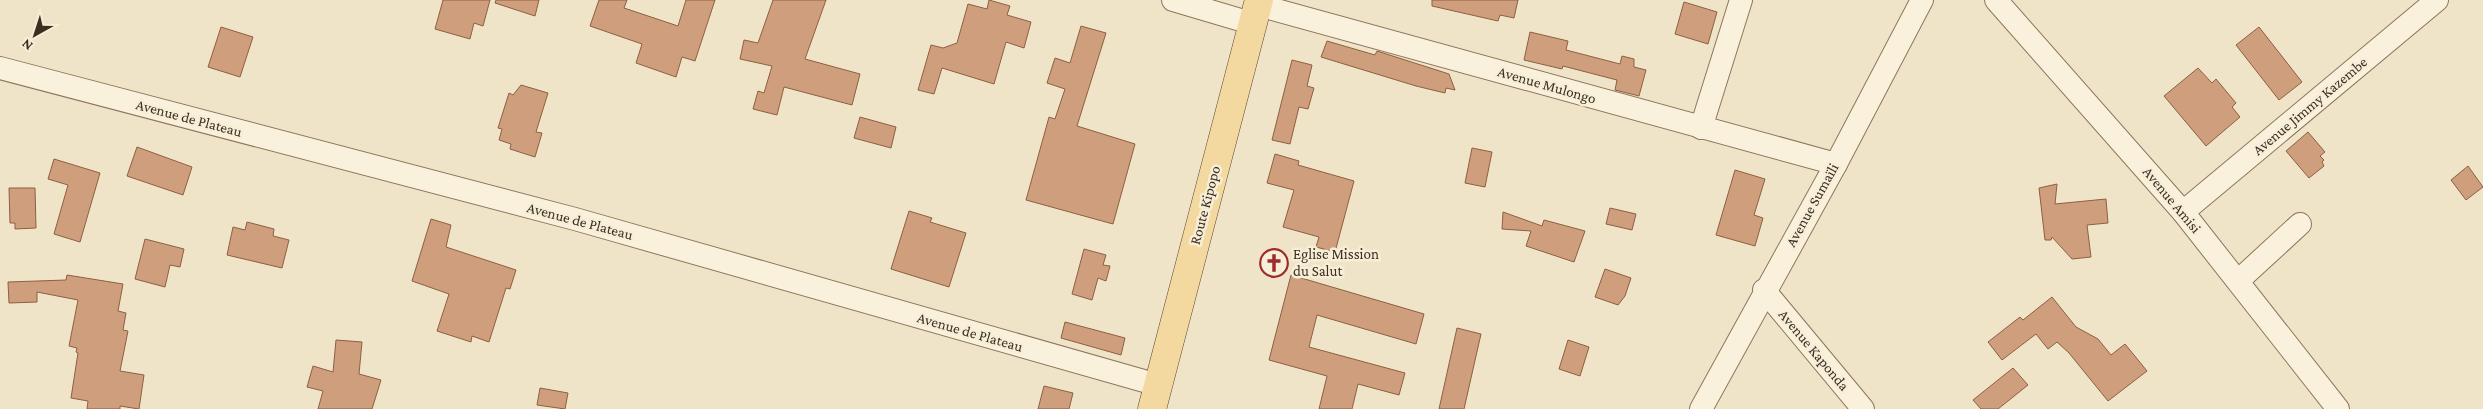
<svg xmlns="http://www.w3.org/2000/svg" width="2483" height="409" font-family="'Crimson Pro',serif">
<rect width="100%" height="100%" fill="#f0e4c8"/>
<g fill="#cf9f7d" stroke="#8d5f41">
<polygon points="443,0 490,0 483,26 474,23 470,39 435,29"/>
<polygon points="496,0 539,0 535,16 495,3"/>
<polygon points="599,0 627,0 624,8 678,26 686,0 715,0 695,61 682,57 676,77 636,63 642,44 590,26"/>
<polygon points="773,0 826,0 805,59 860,74 852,105 784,87 777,115 753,109 758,91 764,93 772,66 740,59 744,40 758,43"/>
<polygon points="989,0 1010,6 1007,15 1031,22 1024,48 1006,42 994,84 942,68 934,94 918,90 931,45 943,48 957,43 968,4 987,9"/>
<polygon points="1432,0 1518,0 1514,18 1500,15 1498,21 1432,6"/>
<polygon points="1684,2 1717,12 1708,44 1675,34"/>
<polygon points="1081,26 1106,33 1077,126 1135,144 1113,224 1026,200 1049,117 1055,119 1065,89 1047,83 1055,58 1070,63"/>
<polygon points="221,27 253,37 240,77 208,67"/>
<polygon points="2259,27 2302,82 2279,100 2236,45"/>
<polygon points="1530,32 1568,41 1566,50 1620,64 1622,56 1634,59 1634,67 1646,70 1639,96 1615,90 1617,80 1563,66 1562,69 1524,60"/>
<polygon points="1327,41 1375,55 1377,51 1449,74 1455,90 1446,88 1445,93 1416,86 1321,57"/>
<polygon points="1292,60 1312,65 1307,86 1314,88 1308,109 1299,107 1290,144 1272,140"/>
<polygon points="2198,68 2212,83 2216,79 2236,103 2232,107 2240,117 2206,146 2164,96"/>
<polygon points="521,85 548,93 536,132 542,133 535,157 510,149 511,144 499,140 502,129 498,128 509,93 513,95"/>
<polygon points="860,117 896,127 891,148 854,138"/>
<polygon points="2308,132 2325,152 2320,156 2324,160 2322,162 2324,166 2309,178 2286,151"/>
<polygon points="137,147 192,167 183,195 127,176"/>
<polygon points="1472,148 1492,152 1485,187 1465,183"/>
<polygon points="1275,154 1299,161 1298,165 1354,181 1335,252 1316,247 1319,237 1283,227 1294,190 1267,183"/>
<polygon points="54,159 100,173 80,242 54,234 68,185 48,179"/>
<polygon points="2468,166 2483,187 2466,200 2451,180"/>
<polygon points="1735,170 1765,179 1754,215 1763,218 1755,246 1716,235"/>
<polygon points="2057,184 2055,204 2106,199 2108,223 2087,225 2091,257 2072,259 2052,237 2051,240 2045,240 2039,188"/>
<polygon points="9,188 35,188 36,228 15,229 15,223 10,223"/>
<polygon points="1610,208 1636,214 1632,230 1606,224"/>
<polygon points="909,211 932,218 930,222 966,233 949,287 891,269"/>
<polygon points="1503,212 1542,226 1544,220 1585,231 1574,262 1526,246 1531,231 1502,229"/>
<polygon points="431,219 451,225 446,247 516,270 510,289 506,288 489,342 472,336 471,342 437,331 449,294 412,281"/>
<polygon points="247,222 274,229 273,236 289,240 282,268 227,255 233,227 245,230"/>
<polygon points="145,239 184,249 180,267 170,265 165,287 135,279"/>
<polygon points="1084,249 1106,255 1103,265 1110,266 1106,281 1098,278 1092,300 1072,294"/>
<polygon points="1605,269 1631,278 1625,296 1618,305 1595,297"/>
<polygon points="67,275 123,284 118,311 126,313 123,330 128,331 120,371 144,375 139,409 120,406 120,409 87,409 88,401 71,398 78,353 76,352 77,348 69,346 78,300 37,292 37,302 9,303 8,282 66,280"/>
<polygon points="1291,275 1424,314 1416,344 1317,315 1309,347 1405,373 1399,395 1358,384 1352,409 1319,409 1327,376 1269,360"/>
<polygon points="2052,297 2076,327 2098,339 2111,355 2125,344 2147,371 2108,401 2069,353 2057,342 2048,349 2036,334 2002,360 1988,342 2020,317 2023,320"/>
<polygon points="1065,322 1125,338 1121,355 1061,338"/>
<polygon points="1457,328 1481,334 1464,409 1439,409"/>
<polygon points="336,340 362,342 359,374 381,380 372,409 318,409 323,391 307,387 313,366 333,372"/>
<polygon points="1568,340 1589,347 1580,376 1559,369"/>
<polygon points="2013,368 2028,385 1998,409 1981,409 1973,400"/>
<polygon points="1044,386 1073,393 1069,409 1038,409"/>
<polygon points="540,388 568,393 565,409 537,405"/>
</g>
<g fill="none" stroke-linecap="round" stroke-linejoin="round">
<defs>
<g id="minor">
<polyline points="1173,0 1254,24"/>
<polyline points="1996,0 2183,212 2338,409"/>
<polyline points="1258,5 1836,164"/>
<polyline points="0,68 575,219 1158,385"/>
<polyline points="1701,128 1741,0"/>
<polyline points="2183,212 2437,0"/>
<polyline points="2238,281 2300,224"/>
<polyline points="1764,290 1863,409"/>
<polyline points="1701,409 1836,164 1922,0"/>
</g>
<polyline id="major" points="1152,409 1259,0"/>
</defs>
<use href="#minor" stroke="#8d765c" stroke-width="24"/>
<use href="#major" stroke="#5b4430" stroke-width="29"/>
<use href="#minor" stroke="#faf1dc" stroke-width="22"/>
<use href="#major" stroke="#f3d9a0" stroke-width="28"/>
</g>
<defs>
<symbol id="church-ring" viewBox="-11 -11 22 22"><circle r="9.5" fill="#f7eed8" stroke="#9e2a2b" stroke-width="1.5"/><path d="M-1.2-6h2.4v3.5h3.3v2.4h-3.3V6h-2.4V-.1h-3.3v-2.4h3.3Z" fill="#9e2a2b"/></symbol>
</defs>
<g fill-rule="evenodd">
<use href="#church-ring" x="1258" y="247" width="32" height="32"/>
</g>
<g text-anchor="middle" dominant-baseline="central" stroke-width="5" stroke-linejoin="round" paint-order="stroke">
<g font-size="15" fill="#3d2e20" stroke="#f7eed8">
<text transform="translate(1547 85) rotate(16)">Avenue Mulongo</text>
<text transform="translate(2310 106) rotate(-40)">Avenue Jimmy Kazembe</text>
<text transform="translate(189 118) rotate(15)">Avenue de Plateau</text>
<text transform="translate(2172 200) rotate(50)">Avenue Amisi</text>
<text transform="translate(1205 205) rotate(-75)">Route Kipopo</text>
<text transform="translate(1812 205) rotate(-61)">Avenue Sumaïli</text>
<text transform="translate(580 221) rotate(15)">Avenue de Plateau</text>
<text transform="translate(970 332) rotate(16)">Avenue de Plateau</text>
<text transform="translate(1814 350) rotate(50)">Avenue Kaponda</text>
</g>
<g font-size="15" fill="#3d2e20" stroke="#f7eed8" text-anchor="start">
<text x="1293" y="254">Eglise Mission<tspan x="1293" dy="17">du Salut</tspan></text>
</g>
</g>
<g transform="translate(35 35) rotate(219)" stroke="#f7eed8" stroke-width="4" paint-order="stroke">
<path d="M0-4L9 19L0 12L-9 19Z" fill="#3d2e20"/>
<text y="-8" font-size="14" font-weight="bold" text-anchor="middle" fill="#3d2e20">N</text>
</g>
</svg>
